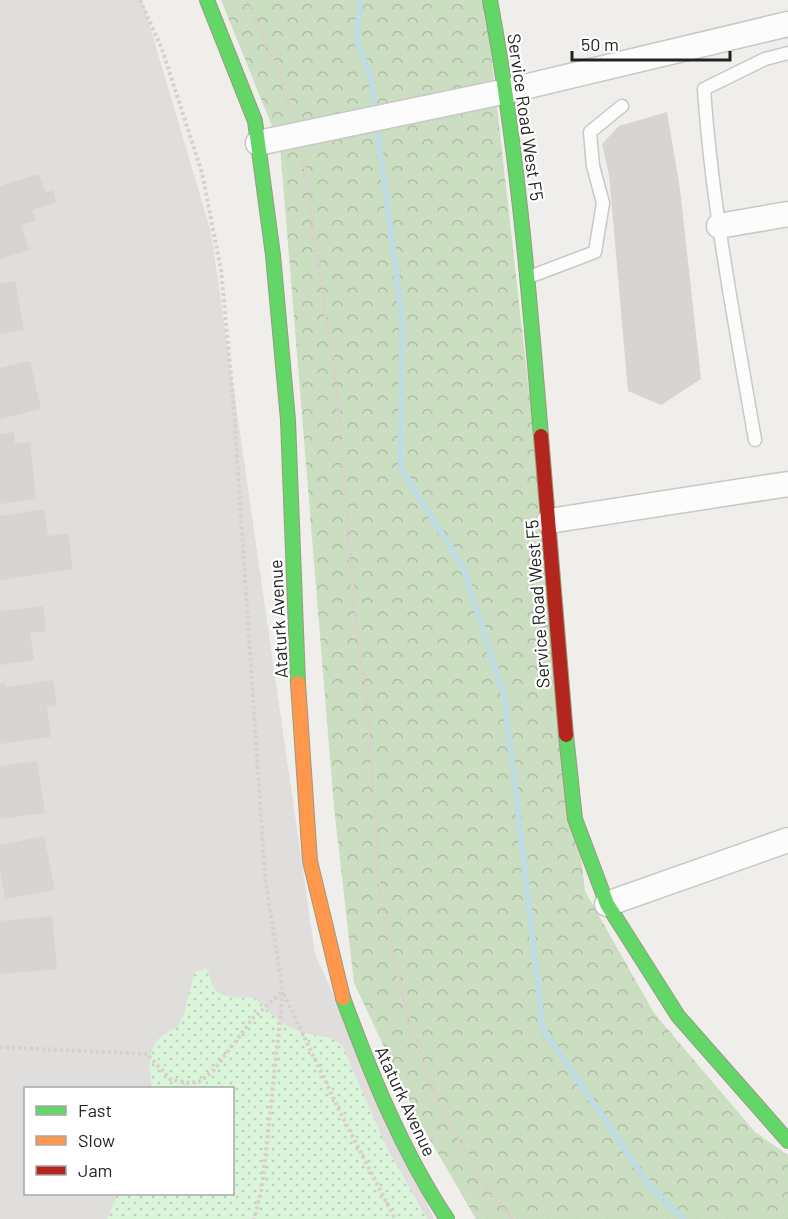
<svg xmlns="http://www.w3.org/2000/svg" width="788" height="1219" font-family="Barlow,sans-serif">
<defs>
<pattern id="forest-crowns" width="20" height="18" patternUnits="userSpaceOnUse" patternTransform="scale(1.5)"><rect width="20" height="18" fill="#cbdec1"/><path d="M2 6a3 3 0 1 1 6 0M12 15a3 3 0 1 1 6 0" fill="none" stroke="#aebea6"/></pattern>
<pattern id="park-dots" width="8" height="8" patternUnits="userSpaceOnUse" patternTransform="scale(1.5)"><rect width="8" height="8" fill="#daf5da"/><path d="M2 2h.1M6 6h.1" fill="none" stroke="#bbd2bb" stroke-width="1.8" stroke-linecap="round"/></pattern>
</defs>
<rect width="100%" height="100%" fill="#f0eeeb"/>
<path fill="#dfdedc" fill-rule="evenodd" d="M0 0H142L211 232 315 954 434 1219H0ZM26 1088H232V1194H26Z"/>
<polygon fill="url(#forest-crowns)" points="221,0 485,0 585,891 654,1013 755,1132 788,1155 788,1219 476,1219 418,1119 354,983 334,807 280,146"/>
<path fill="url(#park-dots)" d="M205 968C210 972 209 974 211 981 216 1002 238 996 254 998 269 1011 278 1024 298 1031 313 1037 329 1034 342 1045L385 1144 427 1219H107L118 1194H232V1088H152C148 1060 146 1040 178 1027L184 1013 195 972Z"/>
<g fill="none" stroke-linecap="round" stroke-linejoin="round">
<g stroke="#bfdbe3" stroke-width="6">
<polyline points="360,0 357,42 371,77 374,101"/>
<polyline points="378,135 402,317 401,468 463,568 505,699 543,1029 650,1186 683,1219"/>
</g>
</g>
<g fill="#d7d4d2">
<polygon points="667,112 680,189 701,379 661,405 628,391 609,175 602,144 619,126"/>
<polygon points="39,174 45,192 53,190 56,202 32,210 36,221 21,225 29,250 0,259 0,186"/>
<polygon points="15,281 24,330 0,334 0,284"/>
<polygon points="30,361 41,409 0,419 0,368"/>
<polygon points="14,432 15,444 30,442 36,499 0,504 0,434"/>
<polygon points="44,509 48,536 68,533 73,569 0,580 0,516"/>
<polygon points="43,606 46,631 30,633 34,660 0,665 0,611"/>
<polygon points="53,680 57,706 47,707 51,737 0,744 0,684 5,683 6,687"/>
<polygon points="37,761 45,813 0,819 0,766"/>
<polygon points="44,836 55,890 5,899 0,871 0,845"/>
<polygon points="52,916 57,969 0,974 0,921"/>
</g>
<g fill="none" stroke-linecap="round" stroke-linejoin="round">
<defs>
<g id="lane">
<polyline points="529,277 595,252 603,203 593,166 590,132 622,106"/>
<path d="M755 440C735 323 712 207 704 89L765 59 788 53"/>
</g>
<g id="street">
<polyline points="258,143 507,91 788,24"/>
<polyline points="719,226 788,214"/>
<polyline points="549,521 788,484"/>
<polyline points="607,904 788,840"/>
</g>
<g id="fast">
<polyline points="207,0 255,121 273,255 288,420 298,683"/>
<path d="M490 0C517 144 529 290 541 436"/>
<polyline points="566,735 575,819 607,904 678,1016 788,1141"/>
<path d="M343 998C371 1074 402 1151 447 1219"/>
</g>
<polyline id="slow" points="298,683 310,861 343,998"/>
<polyline id="jam" points="541,436 566,735"/>
</defs>
<use href="#lane" stroke="#c9c8c7" stroke-width="15"/>
<use href="#street" stroke="#c9c8c7" stroke-width="27"/>
<use href="#fast" stroke="#999a82" stroke-width="16"/>
<use href="#slow" stroke="#999a82" stroke-width="16"/>
<use href="#jam" stroke="#999a82" stroke-width="16"/>
<g stroke="#dccecd" stroke-width="4" stroke-dasharray="3 3" stroke-linecap="butt">
<polyline points="140,0 162,49 202,173 221,270 233,397 265,878 283,992 262,1188 254,1219"/>
<polyline points="247,0 283,83 293,115"/>
<polyline points="302,154 336,383 355,613 369,727 379,891 406,1010 438,1100 480,1179 513,1219"/>
<polyline points="284,994 341,1114 395,1219"/>
<polyline points="0,1047 147,1054 171,1080 190,1083 201,1081 213,1071 253,1018 282,992"/>
</g>
<use href="#lane" stroke="#fdfcfc" stroke-width="12"/>
<use href="#street" stroke="#fdfcfc" stroke-width="24"/>
<use href="#fast" stroke="#63d668" stroke-width="14"/>
<use href="#slow" stroke="#ff974d" stroke-width="14"/>
<use href="#jam" stroke="#b3261e" stroke-width="14"/>
</g>
<g text-anchor="middle" dominant-baseline="central" stroke-width="4.5" stroke-linejoin="round" paint-order="stroke">
<g font-size="18" fill="#222" stroke="#fff">
<text transform="translate(526 117) rotate(82)">Service Road West F5</text>
<text transform="translate(537 604) rotate(-94)">Service Road West F5</text>
<text transform="translate(278 619) rotate(-93)">Ataturk Avenue</text>
<text transform="translate(406 1101) rotate(65)">Ataturk Avenue</text>
</g>
</g>
<rect x="24" y="1087" width="210" height="108" fill="#ffffff" stroke="#a7a7a7" stroke-width="1.5"/>
<rect x="36" y="1106" width="30" height="9" fill="#63d668" stroke="#a7a7a7" stroke-width="1.5"/>
<text x="78" y="1117" font-size="18" fill="#222222">Fast</text>
<rect x="36" y="1136" width="30" height="9" fill="#ff974d" stroke="#a7a7a7" stroke-width="1.5"/>
<text x="78" y="1147" font-size="18" fill="#222222">Slow</text>
<rect x="36" y="1166" width="30" height="9" fill="#b3261e" stroke="#a7a7a7" stroke-width="1.5"/>
<text x="78" y="1177" font-size="18" fill="#222222">Jam</text>
<path d="M572 51v9h158v-9" fill="none" stroke="#222222" stroke-width="3"/>
<text x="581" y="51" font-size="18" fill="#222222" stroke="#ffffff" stroke-width="4.5" paint-order="stroke">50 m</text>
</svg>
